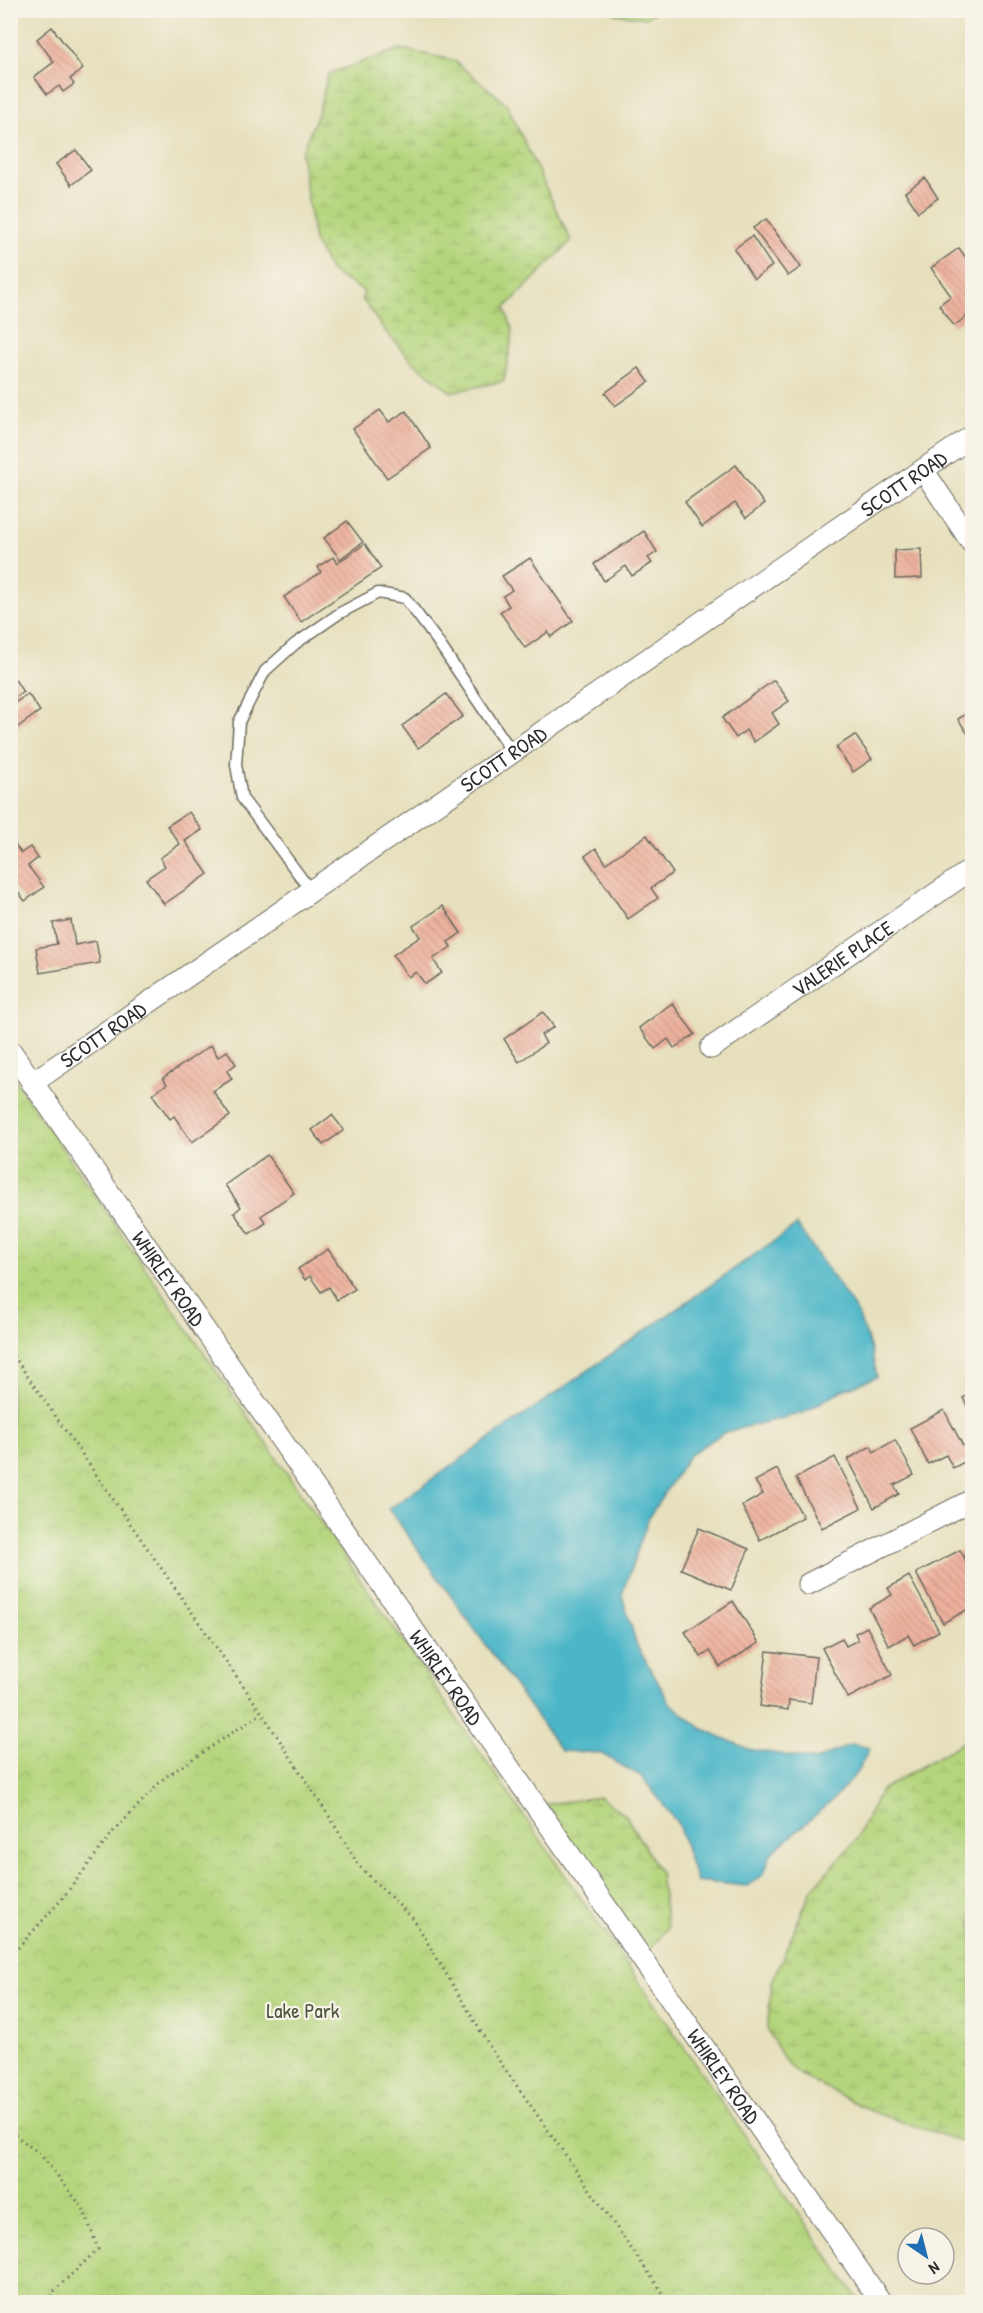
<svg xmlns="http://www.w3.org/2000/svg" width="983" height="2313" font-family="'Patrick Hand',sans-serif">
<defs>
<pattern id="wetland-marsh" width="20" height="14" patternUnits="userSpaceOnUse" patternTransform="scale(1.5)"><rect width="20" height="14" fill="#b5d57d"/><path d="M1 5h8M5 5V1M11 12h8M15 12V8" fill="none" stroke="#9cb76c"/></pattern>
<pattern id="park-crowns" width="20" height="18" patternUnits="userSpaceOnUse" patternTransform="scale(1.5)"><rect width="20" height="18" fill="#b5d57d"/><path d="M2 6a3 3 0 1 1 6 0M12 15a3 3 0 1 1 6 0" fill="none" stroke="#9cb76c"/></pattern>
<pattern id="building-back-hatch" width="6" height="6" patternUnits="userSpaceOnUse" patternTransform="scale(1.5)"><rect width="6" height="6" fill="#edb19d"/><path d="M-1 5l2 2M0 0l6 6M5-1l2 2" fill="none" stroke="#cb9887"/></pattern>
</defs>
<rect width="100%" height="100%" fill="#f7f3e8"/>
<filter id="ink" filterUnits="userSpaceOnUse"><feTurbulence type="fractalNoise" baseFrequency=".0167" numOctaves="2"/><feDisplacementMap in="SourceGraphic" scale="12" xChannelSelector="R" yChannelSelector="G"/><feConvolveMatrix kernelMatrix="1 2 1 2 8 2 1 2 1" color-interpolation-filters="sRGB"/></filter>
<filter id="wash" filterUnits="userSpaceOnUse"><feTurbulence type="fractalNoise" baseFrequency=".008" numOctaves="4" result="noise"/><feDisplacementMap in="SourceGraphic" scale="24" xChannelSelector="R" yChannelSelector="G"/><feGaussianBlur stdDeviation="1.35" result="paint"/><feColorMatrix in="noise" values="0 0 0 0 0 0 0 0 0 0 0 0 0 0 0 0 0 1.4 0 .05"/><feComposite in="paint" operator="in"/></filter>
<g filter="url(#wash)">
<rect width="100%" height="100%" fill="#e6e0bd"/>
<g fill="url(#wetland-marsh)" stroke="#708054" stroke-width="1.5">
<polygon points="613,11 656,11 646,18 615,14"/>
<polygon points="400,49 453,60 506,103 571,241 505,308 513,331 504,381 451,392 412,361 385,331 362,299 364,291 331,272 314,241 301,153 318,114 328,74"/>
<polygon points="963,1742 972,1742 972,2145 873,2112 801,2075 787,2064 767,2029 772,1982 812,1889 855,1841 881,1790"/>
<polygon points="600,1797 626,1816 660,1873 667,1928 648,1952 546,1804"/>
</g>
<polygon fill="url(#park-crowns)" stroke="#708054" stroke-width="1.5" points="11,1074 860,2302 11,2302"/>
<polygon fill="#4bb6c8" stroke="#3b707a" stroke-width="1.5" points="797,1225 857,1312 871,1349 877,1377 840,1391 803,1413 725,1432 690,1454 649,1517 622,1595 637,1646 670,1703 701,1728 748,1749 816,1760 852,1744 870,1748 857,1772 837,1796 771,1854 764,1874 747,1886 696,1881 678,1824 642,1777 600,1753 561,1751 389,1509"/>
<g id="blocks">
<g fill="url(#building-back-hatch)">
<polygon points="52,27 83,69 70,79 74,84 63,92 59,86 47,94 34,77 54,62 37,39"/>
<polygon points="76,150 91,170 71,185 56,164"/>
<polygon points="925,178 938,198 918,212 905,192"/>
<polygon points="766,219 801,267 788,276 753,228"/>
<polygon points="752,236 772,266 754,279 734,249"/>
<polygon points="959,248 972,266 972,312 954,326 939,305 951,296 931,268"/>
<polygon points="639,368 649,382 615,406 605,393"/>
<polygon points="380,410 389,422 406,411 431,448 387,478 353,429"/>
<polygon points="736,465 764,504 746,518 735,503 702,527 685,502"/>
<polygon points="347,521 363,542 340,559 324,538"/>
<polygon points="644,531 657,552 648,558 652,563 632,576 626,566 604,581 594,564"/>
<polygon points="365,544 381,568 301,622 284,597 321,572 318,567 333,557 337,563"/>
<polygon points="921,549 922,578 895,579 895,550"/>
<polygon points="530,558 573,621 551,637 548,632 525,648 500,612 509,606 503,596 512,590 502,576"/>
<polygon points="14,678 23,692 10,701 10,681"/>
<polygon points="774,680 789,701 772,713 779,724 754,742 746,730 736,738 722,718"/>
<polygon points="28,694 40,711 15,729 10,723 10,706"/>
<polygon points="446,694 463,716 418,748 402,726"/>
<polygon points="972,710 972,740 958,719"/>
<polygon points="855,735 872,759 853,772 836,747"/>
<polygon points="189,812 202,830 185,841 208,874 164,904 146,879 165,866 160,858 180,844 167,826"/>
<polygon points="647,835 673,873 651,888 658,898 628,919 585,856 596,848 606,863"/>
<polygon points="10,838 21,853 30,847 38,858 28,866 44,887 25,901 10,882"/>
<polygon points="443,906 461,933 448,942 451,947 433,959 442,973 425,984 416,972 408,977 393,955 420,937 413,926"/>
<polygon points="71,920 75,945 96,941 100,963 40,973 36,948 57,944 53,923"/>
<polygon points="672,1003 695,1034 674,1048 668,1039 655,1049 639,1028"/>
<polygon points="543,1012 554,1027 541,1035 546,1043 519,1062 504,1039"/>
<polygon points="211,1045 218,1057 227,1051 236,1064 227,1071 232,1079 213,1091 230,1116 192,1142 174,1116 170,1119 152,1094 167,1084 163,1078"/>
<polygon points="332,1115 344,1130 323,1145 312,1130"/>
<polygon points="267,1155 294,1193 261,1216 266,1223 249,1234 234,1213 241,1207 225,1185"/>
<polygon points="328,1249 355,1289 337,1300 329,1287 321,1292 310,1276 305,1280 298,1269"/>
<polygon points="972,1393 972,1415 963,1398"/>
<polygon points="944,1410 970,1459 953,1468 946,1455 928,1464 910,1428"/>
<polygon points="895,1440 914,1475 894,1485 899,1494 874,1508 848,1459 871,1446 874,1452"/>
<polygon points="835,1457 861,1508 822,1528 796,1478"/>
<polygon points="777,1469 803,1517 760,1540 742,1506 763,1494 755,1481"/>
<polygon points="699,1528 749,1549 731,1590 681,1569"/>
<polygon points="960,1550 972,1572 972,1607 943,1623 916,1573"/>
<polygon points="909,1576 939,1631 914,1645 908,1635 889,1646 869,1608 892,1595 888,1588"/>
<polygon points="733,1601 759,1643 720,1667 710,1651 701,1657 685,1632"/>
<polygon points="867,1627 892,1675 848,1698 822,1648 842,1638 846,1646 858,1640 855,1633"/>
<polygon points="767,1651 816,1657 811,1703 789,1700 788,1710 760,1706"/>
</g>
</g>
</g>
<g filter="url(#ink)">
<use href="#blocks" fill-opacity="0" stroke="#6c6a5e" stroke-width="1.5"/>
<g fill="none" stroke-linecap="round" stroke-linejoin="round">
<defs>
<polyline id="lane" points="311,891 242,798 236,765 239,722 265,671 295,644 340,613 378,593 405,598 436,639 512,752"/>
<g id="street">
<polyline points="923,470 972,543"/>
<path id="s1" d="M711 1048 972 869"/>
<path id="s2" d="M10 1050 881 2302"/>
<path id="s3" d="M32 1083 972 436"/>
<polyline points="808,1584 972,1500"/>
</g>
</defs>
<use href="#lane" stroke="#6c6a5e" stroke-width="13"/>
<use href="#street" stroke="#6c6a5e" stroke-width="23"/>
<g stroke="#6c6a5e" stroke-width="3" stroke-dasharray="1.5 4.5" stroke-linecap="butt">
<polyline points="10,1351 262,1713 332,1821 359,1866 414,1920 493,2052 669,2302"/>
<polyline points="10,1957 61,1900 114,1831 164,1778 262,1713"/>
<polyline points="10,2131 40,2154 83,2208 98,2249 52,2293 52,2302"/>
</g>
<use href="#lane" stroke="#fff" stroke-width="10"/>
<use href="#street" stroke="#fff" stroke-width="21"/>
</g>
</g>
<g text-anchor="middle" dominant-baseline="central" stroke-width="4.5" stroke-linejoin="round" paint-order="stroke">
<g font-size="21" fill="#2b2b2b" stroke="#f7f3e8">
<text stroke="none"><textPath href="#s3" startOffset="1058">SCOTT ROAD</textPath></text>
<text stroke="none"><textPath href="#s3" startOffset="572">SCOTT ROAD</textPath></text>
<text stroke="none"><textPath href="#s1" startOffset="159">VALERIE PLACE</textPath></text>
<text stroke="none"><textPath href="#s3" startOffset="86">SCOTT ROAD</textPath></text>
<text stroke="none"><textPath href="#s2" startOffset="278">WHIRLEY ROAD</textPath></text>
<text stroke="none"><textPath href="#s2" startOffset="764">WHIRLEY ROAD</textPath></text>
<text stroke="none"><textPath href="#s2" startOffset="1250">WHIRLEY ROAD</textPath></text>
</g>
<g font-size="21" fill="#4e5640" stroke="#f7f3e8">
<text x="303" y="2010">Lake Park</text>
</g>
</g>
<rect width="983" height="2313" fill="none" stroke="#f7f3e8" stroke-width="36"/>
<g transform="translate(926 2256) rotate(145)"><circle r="28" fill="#f7f3e8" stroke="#a5a39c" stroke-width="1.5"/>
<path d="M0-4.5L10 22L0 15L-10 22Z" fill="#1f6fb2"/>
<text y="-9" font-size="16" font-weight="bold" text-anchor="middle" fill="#2b2b2b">N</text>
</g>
</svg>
